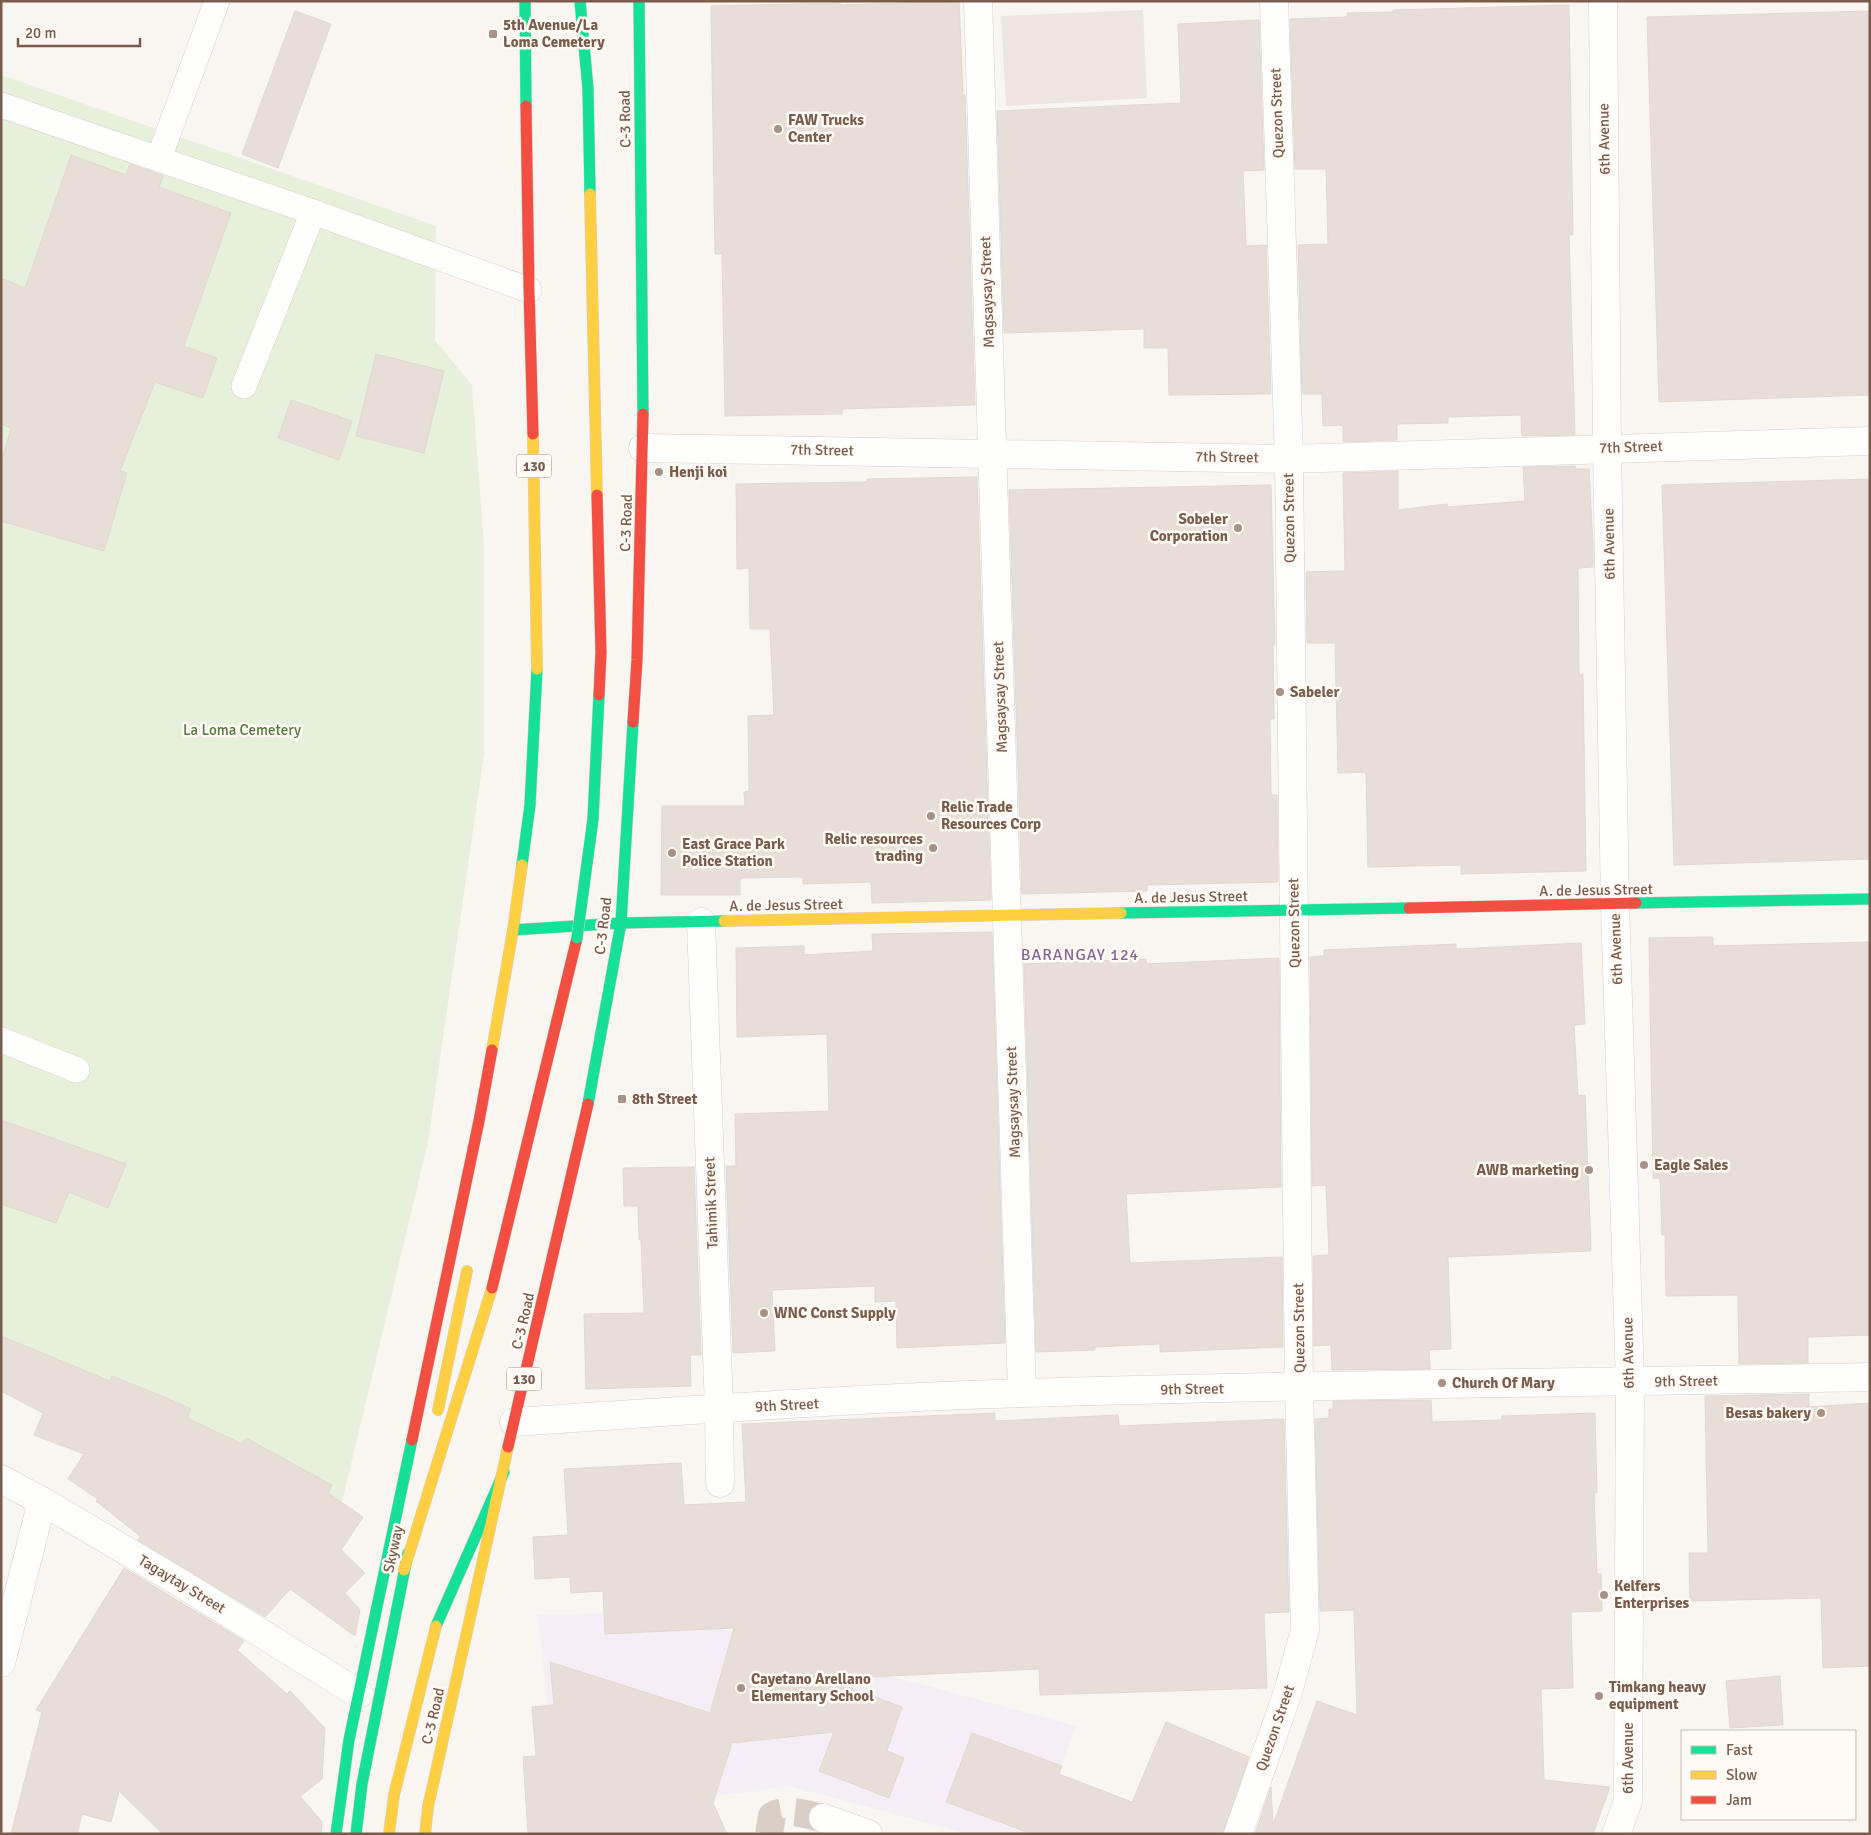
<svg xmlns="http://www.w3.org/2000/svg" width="1871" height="1835" font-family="Signika,sans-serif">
<rect width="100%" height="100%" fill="#f9f5f0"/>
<polygon fill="#ede5e0" points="1143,10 1147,98 1006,106 1001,16"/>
<polygon fill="#f6eef6" points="662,1611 794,1650 1076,1726 1036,1834 968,1834 790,1786 688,1800 553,1758 538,1615"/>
<polygon fill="#e7f0db" points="1,75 436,226 435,340 472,385 484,546 484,754 428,1142 342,1502 1,1348"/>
<g fill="#e6ded7" stroke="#e2d8d2">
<polygon points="959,1 963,95 965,95 975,405 842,409 842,414 725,416 722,254 715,254 711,6 840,3 840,5"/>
<polygon points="1569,5 1573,235 1569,235 1575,435 1522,436 1521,415 1448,417 1448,423 1397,424 1397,440 1343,442 1343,425 1323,426 1322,394 1302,394 1298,245 1328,244 1326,169 1295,169 1290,19 1347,17 1347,13 1393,12 1393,10"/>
<polygon points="295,11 331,24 278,168 242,154"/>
<polygon points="1870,11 1870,395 1659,402 1647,17"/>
<polygon points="1259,20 1264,170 1243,171 1246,246 1266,245 1271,394 1169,395 1168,348 1144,348 1144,329 1004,333 997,111 1181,103 1178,24"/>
<polygon points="71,155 126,175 130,164 163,176 159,187 231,213 184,346 217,358 203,398 155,382 120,471 127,473 104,551 1,521 1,463 11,428 1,424 1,278 25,288"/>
<polygon points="376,354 444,371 424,453 356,436"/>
<polygon points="291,400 352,421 339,460 278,438"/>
<polygon points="1575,466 1576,469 1589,469 1593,545 1593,567 1578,568 1579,675 1583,674 1586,871 1461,874 1461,865 1368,867 1366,772 1338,773 1335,643 1307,643 1306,572 1345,571 1343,473 1398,471 1398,510 1447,504 1448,507 1525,501 1523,467"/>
<polygon points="977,477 991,900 872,903 871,882 803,884 803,877 740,878 740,895 661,895 662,806 745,806 744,792 749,791 748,716 774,715 770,629 750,629 749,568 737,569 736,484 867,482 867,479"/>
<polygon points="1870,479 1870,859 1674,865 1662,485"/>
<polygon points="1271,485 1275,644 1273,644 1274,719 1270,719 1271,795 1277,795 1278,882 1147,885 1147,891 1022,894 1009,490"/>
<polygon points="992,932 1005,1343 897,1348 896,1301 875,1302 875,1286 772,1290 775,1351 733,1353 726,1166 736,1166 735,1114 829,1111 827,1034 737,1037 736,948 804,946 804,955 873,951 872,934"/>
<polygon points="1713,937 1713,946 1870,942 1870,1335 1808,1337 1808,1363 1739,1364 1738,1295 1666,1296 1665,1235 1662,1235 1660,1178 1653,1178 1649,938"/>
<polygon points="1581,943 1585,1024 1574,1025 1578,1096 1585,1095 1591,1251 1448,1257 1451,1349 1429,1350 1430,1369 1332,1370 1331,1345 1314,1346 1313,1256 1329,1255 1326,1185 1312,1186 1310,957 1324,956 1324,950 1456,944 1456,949"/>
<polygon points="1279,958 1281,1187 1126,1194 1130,1263 1282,1257 1283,1347 1160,1352 1160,1344 1095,1347 1095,1350 1036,1352 1024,964 1146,959 1146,964"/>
<polygon points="1,1120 126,1164 108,1208 69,1192 56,1223 1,1204"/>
<polygon points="694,1167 701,1355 690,1355 691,1386 586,1389 584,1314 644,1313 641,1240 639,1240 638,1206 624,1206 623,1168"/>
<polygon points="1,1336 110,1381 112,1376 169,1399 191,1409 187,1418 242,1444 246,1438 332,1485 328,1493 363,1517 341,1550 365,1573 345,1593 360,1610 355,1636 290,1589 265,1617 138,1540 140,1536 96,1501 98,1499 68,1479 84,1454 34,1435 43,1413 1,1391"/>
<polygon points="1809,1394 1809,1407 1870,1403 1870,1666 1823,1668 1821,1598 1690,1601 1689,1553 1708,1553 1705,1396"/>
<polygon points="1431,1400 1432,1422 1502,1420 1502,1416 1595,1413 1597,1493 1594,1493 1597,1574 1601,1574 1602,1611 1571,1612 1573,1688 1541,1689 1544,1780 1610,1787 1593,1834 1255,1834 1271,1787 1273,1825 1317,1701 1357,1715 1354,1610 1320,1611 1315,1419 1329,1418 1329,1409 1333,1409 1333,1401"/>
<polygon points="995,1413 995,1421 1118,1415 1119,1426 1284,1419 1289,1612 1264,1613 1267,1688 1040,1695 1039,1669 826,1679 902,1707 887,1751 904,1758 889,1798 819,1771 834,1732 732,1743 713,1803 727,1834 528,1834 523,1757 536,1756 532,1707 554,1705 550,1662 710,1713 734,1628 605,1634 603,1591 571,1593 570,1577 535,1579 533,1537 568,1535 564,1469 681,1463 684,1505 746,1502 742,1424"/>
<polygon points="124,1568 244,1641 237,1650 287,1694 290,1691 325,1728 322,1779 300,1796 322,1822 321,1834 163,1834 119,1791 111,1822 82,1814 77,1834 11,1834 42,1712 36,1710"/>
<polygon points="1780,1676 1783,1725 1730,1728 1726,1681"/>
<polygon points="1166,1722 1249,1757 1223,1834 1032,1834 946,1802 972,1733 1062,1766 1059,1774 1132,1802"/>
</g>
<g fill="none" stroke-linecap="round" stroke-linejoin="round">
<path stroke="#d9cfc7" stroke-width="28" stroke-dasharray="28 14" stroke-linecap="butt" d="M769 1834 772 1816C786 1807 808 1815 823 1818"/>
<defs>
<g id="lane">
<polyline points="1,105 313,212 529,290"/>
<polyline points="159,158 217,1"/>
<polyline points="244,386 313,212"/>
<polyline points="1,1040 77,1070"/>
</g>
<g id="street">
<polyline points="978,1 1022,1393"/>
<polyline points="1603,1 1607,448 1615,904 1630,1382 1628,1801 1616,1834"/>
<polyline points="643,448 1289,459 1870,441"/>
<polyline points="701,922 719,1408 720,1483"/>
<path d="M514 1422C684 1411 854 1398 1025 1393 1306 1384 1588 1383 1870 1377"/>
<polyline points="1,1479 42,1501 177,1581 359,1694"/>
<polyline points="1,1663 42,1501"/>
<polyline points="823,1818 868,1834"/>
<polyline points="1238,1834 1288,1692 1305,1630 1299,1387 1289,459 1274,1"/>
</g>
<g id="fast">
<polyline points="525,1 526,106"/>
<polyline points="580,1 588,89"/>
<polyline points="639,1 643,414"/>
<polyline points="522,865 530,805 537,669"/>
<polyline points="1636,903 1870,899"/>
<polyline points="1121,913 1409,908"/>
<polyline points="513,930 621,923 724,921"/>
<polyline points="588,1104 621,923 633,722"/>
<polyline points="436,1626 504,1472"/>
<polyline points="336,1834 349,1740 412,1440"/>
<polyline points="356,1834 362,1784 408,1553"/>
</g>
<g id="slow">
<polyline points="533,434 537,669"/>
<polyline points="724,921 1121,913"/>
<polyline points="492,1050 513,930 522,865"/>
<polyline points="438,1410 467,1271"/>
<polyline points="404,1570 492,1288"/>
<polyline points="389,1834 394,1795 436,1626"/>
<polyline points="425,1834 428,1807 508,1447"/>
</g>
<g id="jam">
<polyline points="526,106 529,290 533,434"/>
<polyline points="633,722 637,660 643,414"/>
<polyline points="1409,908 1636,903"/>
<polyline points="492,1288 577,938"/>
<polyline points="412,1440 479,1121 492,1050"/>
<polyline points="508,1447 588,1104"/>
</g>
</defs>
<use href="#lane" stroke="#d7d1cb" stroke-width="26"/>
<use href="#street" stroke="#d7d1cb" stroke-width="29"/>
<use href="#fast" stroke="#d9d2cb" stroke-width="12"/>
<use href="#slow" stroke="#d9d2cb" stroke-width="12"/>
<use href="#jam" stroke="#d9d2cb" stroke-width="12"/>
<use href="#lane" stroke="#fefefd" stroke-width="25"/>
<use href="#street" stroke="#fefefd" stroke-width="28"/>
<use href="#fast" stroke="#16e098" stroke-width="11"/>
<use href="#slow" stroke="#ffcf43" stroke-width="11"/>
<use href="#jam" stroke="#f24e42" stroke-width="11"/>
<defs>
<g id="fast-bridge">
<polyline points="588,89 590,194"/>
<polyline points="577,938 593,819 599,695"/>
</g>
<polyline id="slow-bridge" points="590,194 597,495"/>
<polyline id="jam-bridge" points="597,495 601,653 599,695"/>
</defs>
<use href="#fast-bridge" stroke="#dad1cc" stroke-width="12" stroke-linecap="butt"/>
<use href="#slow-bridge" stroke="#dad1cc" stroke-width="12" stroke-linecap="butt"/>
<use href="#jam-bridge" stroke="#dad1cc" stroke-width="12" stroke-linecap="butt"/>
<use href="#fast-bridge" stroke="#16e098" stroke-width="11"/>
<use href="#slow-bridge" stroke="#ffcf43" stroke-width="11"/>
<use href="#jam-bridge" stroke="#f24e42" stroke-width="11"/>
</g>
<g fill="#a69286" stroke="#fffaf3" stroke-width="2">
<rect x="488" y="29" width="10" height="10" rx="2.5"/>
<circle cx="778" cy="129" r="5"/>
<circle cx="659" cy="472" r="5"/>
<circle cx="1238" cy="528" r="5"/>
<circle cx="1280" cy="692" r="5"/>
<circle cx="931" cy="816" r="5"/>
<circle cx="933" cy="848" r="5"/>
<circle cx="672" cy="853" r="5"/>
<rect x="617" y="1094" width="10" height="10" rx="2.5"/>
<circle cx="1644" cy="1165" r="5"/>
<circle cx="1589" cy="1170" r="5"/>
<circle cx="764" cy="1313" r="5"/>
<circle cx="1442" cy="1383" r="5"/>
<circle cx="1821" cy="1413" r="5"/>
<circle cx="1604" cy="1595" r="5"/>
<circle cx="741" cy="1688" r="5"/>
<circle cx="1599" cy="1696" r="5"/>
</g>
<g text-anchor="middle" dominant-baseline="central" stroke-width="5" stroke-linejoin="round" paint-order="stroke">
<g fill="#fffaf3" stroke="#a28b7f" stroke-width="1">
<rect x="516.5" y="454.5" width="35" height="23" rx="4"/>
<rect x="506.5" y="1367.5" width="35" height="23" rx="4"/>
</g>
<g font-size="14" font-weight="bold" fill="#7a5c4d">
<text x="534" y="466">130</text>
<text x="524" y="1379">130</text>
</g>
<g font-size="15" font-weight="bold" fill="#7a5c4d" stroke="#fffaf3" text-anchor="start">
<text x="503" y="25">5th Avenue/La<tspan x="503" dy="17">Loma Cemetery</tspan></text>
<text x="788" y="120">FAW Trucks<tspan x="788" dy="17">Center</tspan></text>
<text x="669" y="472">Henji koi</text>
<text x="1228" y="519" text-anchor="end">Sobeler<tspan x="1228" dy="17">Corporation</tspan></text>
<text x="1290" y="692">Sabeler</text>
<text x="941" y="807">Relic Trade<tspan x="941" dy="17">Resources Corp</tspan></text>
<text x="923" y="839" text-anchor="end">Relic resources<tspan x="923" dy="17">trading</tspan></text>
<text x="682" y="844">East Grace Park<tspan x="682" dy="17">Police Station</tspan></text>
<text x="632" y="1099">8th Street</text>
<text x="1654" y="1165">Eagle Sales</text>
<text x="1579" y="1170" text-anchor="end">AWB marketing</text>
<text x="774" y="1313">WNC Const Supply</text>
<text x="1452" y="1383">Church Of Mary</text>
<text x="1811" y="1413" text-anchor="end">Besas bakery</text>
<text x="1614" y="1586">Kelfers<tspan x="1614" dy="17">Enterprises</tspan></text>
<text x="751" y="1679">Cayetano Arellano<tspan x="751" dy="17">Elementary School</tspan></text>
<text x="1609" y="1687">Timkang heavy<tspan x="1609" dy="17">equipment</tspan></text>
</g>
<g font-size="15" fill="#7a5c4d" stroke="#fffaf3">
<text transform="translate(1277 113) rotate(-92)">Quezon Street</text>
<text transform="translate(625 119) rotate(-91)">C-3 Road</text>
<text transform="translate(1604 139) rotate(-91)">6th Avenue</text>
<text transform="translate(987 292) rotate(-92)">Magsaysay Street</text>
<text transform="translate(1631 447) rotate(-2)">7th Street</text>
<text transform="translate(822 450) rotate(1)">7th Street</text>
<text transform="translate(1227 457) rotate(1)">7th Street</text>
<text transform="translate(1289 518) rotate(-91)">Quezon Street</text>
<text transform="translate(626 523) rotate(-88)">C-3 Road</text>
<text transform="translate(1609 544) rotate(-91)">6th Avenue</text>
<text transform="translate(1000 697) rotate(-92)">Magsaysay Street</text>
<text transform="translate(1596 890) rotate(-1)">A. de Jesus Street</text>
<text transform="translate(1191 897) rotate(-1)">A. de Jesus Street</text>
<text transform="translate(786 905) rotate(-1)">A. de Jesus Street</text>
<text transform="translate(1294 923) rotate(-91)">Quezon Street</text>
<text transform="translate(603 926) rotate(-83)">C-3 Road</text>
<text transform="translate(1616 949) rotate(-92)">6th Avenue</text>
<text transform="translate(1013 1102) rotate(-92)">Magsaysay Street</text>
<text transform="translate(711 1203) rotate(-92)">Tahimik Street</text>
<text transform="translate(523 1321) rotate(-77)">C-3 Road</text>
<text transform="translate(1299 1328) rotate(-91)">Quezon Street</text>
<text transform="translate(1628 1353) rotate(-91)">6th Avenue</text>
<text transform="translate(1686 1381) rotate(-1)">9th Street</text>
<text transform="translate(1192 1389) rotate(-1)">9th Street</text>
<text transform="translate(787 1405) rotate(-3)">9th Street</text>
<text transform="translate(393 1549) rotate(-78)">Skyway</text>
<text transform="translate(182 1584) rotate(31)">Tagaytay Street</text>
<text transform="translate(433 1716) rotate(-77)">C-3 Road</text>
<text transform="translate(1275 1728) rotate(-71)">Quezon Street</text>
<text transform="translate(1628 1758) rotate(-90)">6th Avenue</text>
</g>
<g font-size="15" fill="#537a41" stroke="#fffaf3">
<text x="242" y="730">La Loma Cemetery</text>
</g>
<g font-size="16" letter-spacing="1" fill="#846695" stroke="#fffaf3">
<text x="1080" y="955">BARANGAY 124</text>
</g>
</g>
<rect width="1871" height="1835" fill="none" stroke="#7a5c4d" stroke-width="5"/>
<rect x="1681" y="1730" width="175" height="90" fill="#fffaf3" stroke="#cabbb1"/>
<rect x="1691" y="1746" width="25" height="8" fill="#16e098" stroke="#cabbb1"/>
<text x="1726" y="1755" font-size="15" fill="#7a5c4d">Fast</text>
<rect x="1691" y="1771" width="25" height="8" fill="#ffcf43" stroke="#cabbb1"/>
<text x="1726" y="1780" font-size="15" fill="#7a5c4d">Slow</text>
<rect x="1691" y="1796" width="25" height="8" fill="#f24e42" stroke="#cabbb1"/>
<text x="1726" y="1805" font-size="15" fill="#7a5c4d">Jam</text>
<path d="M18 38v8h122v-8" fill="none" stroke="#7a5c4d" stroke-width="2.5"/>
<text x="25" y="38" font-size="15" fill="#7a5c4d" stroke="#fffaf3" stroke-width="4" paint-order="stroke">20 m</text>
</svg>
